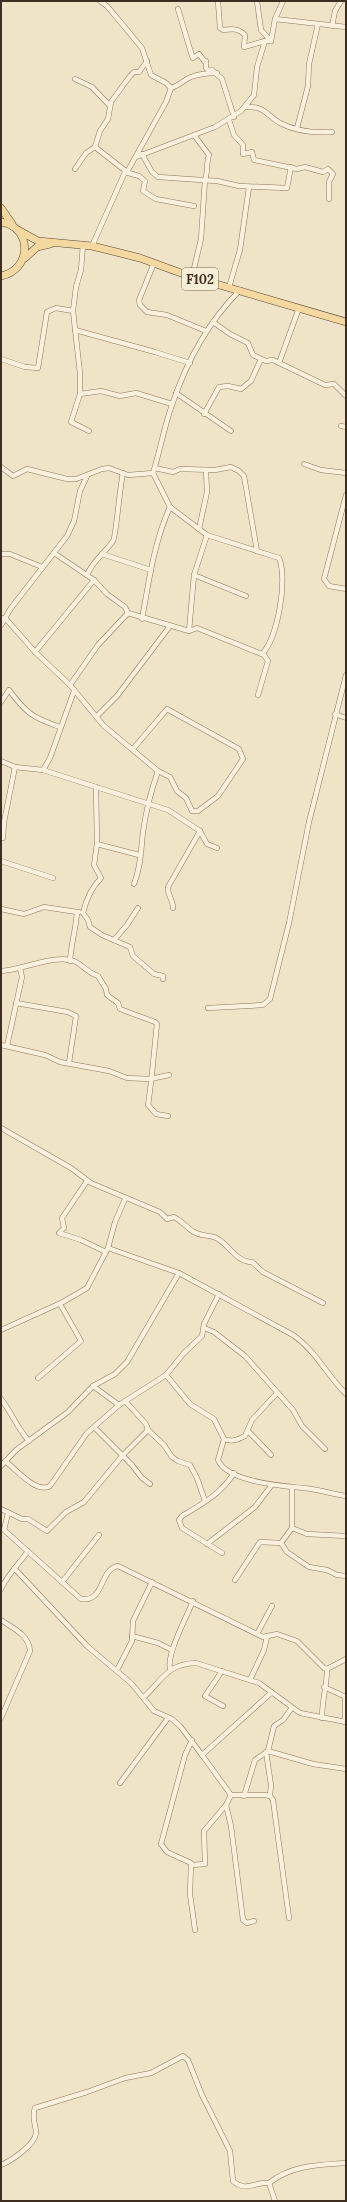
<svg xmlns="http://www.w3.org/2000/svg" width="347" height="2202" font-family="Lora,serif">
<rect width="100%" height="100%" fill="#f0e4c8"/>
<g fill="none" stroke-linecap="round" stroke-linejoin="round">
<defs>
<g id="minor">
<polyline points="100,1 107,6 142,48 151,75 166,83 171,88"/>
<path d="M218 1 220 28 223 30C233 29 238 28 245 35L244 47 265 41"/>
<polyline points="257,1 261,30 271,41"/>
<polyline points="178,9 192,56 193,58 199,54 205,62 206,61 206,68 209,71 212,70 222,79 234,117"/>
<polyline points="275,19 346,27"/>
<polyline points="332,26 335,11 341,1"/>
<polyline points="271,41 275,19 283,1"/>
<polyline points="75,79 92,87 110,106"/>
<path d="M245 107C265 106 265 114 280 123 295 131 315 133 332 132"/>
<polyline points="229,120 234,135 243,145 243,154 252,152 254,160 297,169 305,167 323,172 328,169 333,174 329,182 329,199"/>
<polyline points="297,128 308,86 309,64 318,24"/>
<polyline points="95,147 127,172"/>
<polyline points="142,154 152,172 158,177 217,181 239,186 287,188 291,167"/>
<polyline points="136,157 215,127 241,111 254,95 257,67 265,41 271,41"/>
<polyline points="75,169 86,153 95,147 100,131 108,119 111,102 130,76 134,72 139,72 147,61"/>
<polyline points="125,172 139,176 145,181 143,191 156,199 194,206"/>
<polyline points="83,245 81,270 76,287 73,311 80,373 80,394 71,422 89,431"/>
<path d="M92 246 125 172H127L166 102 171 88C178 86 184 80 191 77 199 74 208 73 217 73"/>
<polyline points="154,263 139,300 140,305 147,312 167,315 206,331"/>
<path d="M192 277 201 239 205 180C208 172 206 164 209 155L194 135"/>
<polyline points="229,287 240,250 249,187"/>
<polyline points="213,322 230,334 248,343 253,355 266,361 273,360 325,385 334,384 346,396"/>
<polyline points="75,330 155,352 190,363"/>
<polyline points="1,359 25,367 38,368 47,312 56,308 73,311"/>
<polyline points="279,363 299,308"/>
<polyline points="176,393 231,431"/>
<polyline points="80,394 101,391 120,396 136,393 172,404"/>
<polyline points="204,414 219,387 228,386 241,389 251,381 261,359"/>
<polyline points="341,426 346,427"/>
<polyline points="304,464 321,470 346,473"/>
<polyline points="1,467 13,476 27,469 67,479 76,479 102,469 109,468 128,475 153,473"/>
<polyline points="155,468 173,472 180,469 215,470 231,467 239,471 244,476 257,551"/>
<path d="M153 473 170 507 207 535 279 558C288 578 278 638 262 654"/>
<path d="M153 473C160 451 164 427 172 405 186 363 208 322 240 290"/>
<polyline points="346,495 324,579 329,586 346,589"/>
<polyline points="199,529 207,492 206,470"/>
<polyline points="54,553 94,580 107,594 125,607 128,613 189,631 197,628 264,655 268,661 258,695"/>
<polyline points="1,554 10,554 42,567"/>
<polyline points="102,554 151,570"/>
<path d="M87 575C94 559 104 554 113 541 116 537 120 484 123 473"/>
<polyline points="194,575 246,596"/>
<polyline points="1,618 6,619 35,652 70,685 104,726 158,771 170,777 177,791 186,798 192,811 198,811 218,796 243,759 239,749 167,709 133,749"/>
<path d="M142 619C149 581 154 542 170 507"/>
<polyline points="1,625 11,608 67,536 74,521 80,491 87,476"/>
<polyline points="189,631 194,575 207,535"/>
<polyline points="35,652 94,580"/>
<polyline points="70,685 98,645 128,613"/>
<path d="M1 702 9 690C26 713 33 718 60 727"/>
<polyline points="335,714 346,718"/>
<polyline points="97,716 117,696 170,626"/>
<polyline points="1,761 15,767 43,770 168,810 200,831 207,844 217,848"/>
<polyline points="43,770 50,758 74,691"/>
<path d="M96 787 97 844 94 865 101 878C91 888 86 900 83 913L88 920 90 927 102 935 130 947 133 956 154 974 163 976V979"/>
<polyline points="3,838 4,822 15,767"/>
<polyline points="97,844 139,855"/>
<polyline points="1,861 53,878"/>
<path d="M134 884C141 867 141 849 143 832 146 810 151 791 158 771"/>
<path d="M173 908C173 900 167 894 168 887L200 831"/>
<polyline points="1,909 24,914 44,907 77,912"/>
<polyline points="114,940 127,925 138,908"/>
<path d="M70 961C71 944 76 929 77 912H79"/>
<path d="M1 971C22 970 54 954 74 961 82 964 86 972 98 976L106 989 107 995 118 1003 120 1009 155 1022 157 1024C154 1051 152 1079 148 1105L156 1114 168 1116"/>
<polyline points="16,1003 68,1012 76,1016 69,1063"/>
<polyline points="208,1008 263,1005 270,999 289,923 309,822 346,675"/>
<polyline points="1,1045 45,1055 60,1062 109,1071 127,1078 150,1079 169,1075"/>
<polyline points="7,1046 22,977 20,968"/>
<path d="M1 1128 71 1168 91 1183 160 1212 167 1219 174 1217C182 1221 188 1229 194 1232 201 1236 207 1235 214 1237 227 1241 235 1262 252 1262L263 1272 323 1303"/>
<polyline points="87,1181 62,1218 64,1228 59,1233 81,1240 106,1252"/>
<path d="M108 1248 179 1273 293 1335C315 1350 327 1375 346 1394"/>
<polyline points="204,1328 214,1332 245,1356 293,1410 302,1426 325,1449"/>
<polyline points="1,1330 63,1302 87,1288 108,1248 115,1222 125,1199"/>
<path d="M166 1375 190 1404 214 1419 224 1439C232 1442 237 1440 245 1436L252 1420 277 1393"/>
<polyline points="38,1378 81,1341 60,1304"/>
<polyline points="93,1386 119,1405"/>
<path d="M1 1399C12 1413 17 1428 29 1441"/>
<polyline points="95,1428 132,1465 142,1478 150,1484"/>
<polyline points="148,1430 164,1445 172,1457 178,1461 190,1465 197,1478 205,1501"/>
<polyline points="248,1431 271,1455"/>
<path d="M224 1439 218 1460C227 1482 283 1486 303 1488 318 1489 332 1494 346 1496"/>
<path d="M5 1461C16 1469 36 1494 50 1486L87 1433 119 1405 166 1375 184 1353 202 1336 204 1324 219 1294"/>
<polyline points="1,1466 16,1450 68,1412 93,1386 115,1374 127,1362 179,1273"/>
<polyline points="1,1509 22,1519 28,1519 47,1531 66,1512 84,1502 122,1456 148,1430 146,1424 125,1401"/>
<path d="M8 1513 4 1530 81 1599C105 1603 99 1569 118 1566L263 1637 277 1634 297 1641 324 1668 327 1669 346 1659"/>
<polyline points="292,1528 307,1534 346,1536"/>
<polyline points="281,1543 287,1552 309,1567 327,1570 337,1575 346,1576"/>
<polyline points="207,1544 255,1507 271,1486"/>
<path d="M222 1553 182 1528 179 1520 182 1516C202 1504 221 1494 234 1473"/>
<polyline points="15,1569 87,1646 131,1683 154,1711 172,1719 180,1726 202,1755 271,1693"/>
<polyline points="235,1580 260,1542 281,1543 292,1528 292,1488"/>
<polyline points="62,1582 99,1535"/>
<path d="M1 1589C8 1574 19 1564 28 1551"/>
<path d="M1 1620C13 1628 29 1635 30 1651L1 1718"/>
<polyline points="257,1634 272,1606"/>
<polyline points="132,1636 158,1643 172,1650"/>
<path d="M170 1669C166 1655 187 1616 193 1601"/>
<polyline points="117,1670 132,1641 133,1621 152,1582"/>
<polyline points="222,1671 205,1696 223,1706"/>
<polyline points="250,1680 264,1650 267,1637"/>
<polyline points="324,1687 346,1697"/>
<path d="M144 1697C163 1679 167 1664 196 1663L259 1683 300 1713 346 1722"/>
<polyline points="345,1697 345,1722"/>
<path d="M322 1718C322 1699 327 1686 327 1669"/>
<polyline points="192,1740 185,1755 161,1844 167,1852 191,1863 190,1894 195,1930"/>
<polyline points="268,1751 313,1764 346,1769"/>
<polyline points="266,1752 271,1785 270,1796"/>
<polyline points="202,1755 231,1795 265,1795 270,1796 273,1800 289,1918"/>
<polyline points="120,1783 168,1718"/>
<polyline points="244,1796 255,1760 268,1751 274,1726 283,1720 291,1709"/>
<polyline points="226,1805 231,1826 243,1920 247,1923 254,1921"/>
<polyline points="191,1865 205,1864 204,1831 226,1805 231,1795"/>
<path d="M1 2165C11 2161 35 2145 36 2133 36 2125 31 2117 35 2108L87 2092 125 2078 151 2073 183 2056 188 2060 202 2095 230 2151 233 2181C246 2193 256 2181 269 2183L275 2201"/>
<path d="M269 2183C292 2165 318 2165 346 2163"/>
</g>
<g id="primary">
<polyline points="1,208 12,224"/>
<path d="M1 222C33 227 32 270 1 276"/>
<polyline points="18,230 38,241 92,246 140,258 192,277 346,322"/>
<polyline points="25,258 37,247 50,244"/>
</g>
</defs>
<use href="#minor" stroke="#8d765c" stroke-width="5.5"/>
<use href="#primary" stroke="#5b4430" stroke-width="8"/>
<use href="#minor" stroke="#faf1dc" stroke-width="4.5"/>
<use href="#primary" stroke="#f3d9a0" stroke-width="7"/>
</g>
<g text-anchor="middle" dominant-baseline="central" stroke-width="3" stroke-linejoin="round" paint-order="stroke">
<rect fill="#f7eed8" stroke="#756857" stroke-width="1" x="182" y="268" width="36" height="22" rx="3"/>
<g font-size="13" font-weight="bold" fill="#3d2e20">
<text x="200" y="279">F102</text>
</g>
</g>
<rect width="347" height="2202" fill="none" stroke="#3d2e20" stroke-width="4"/>
</svg>
